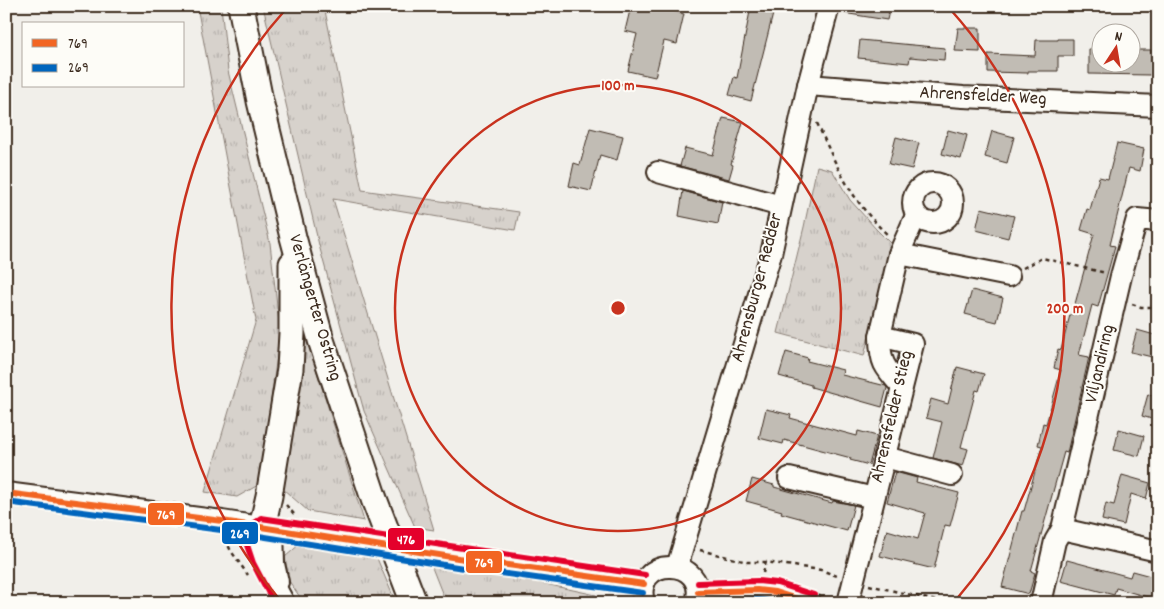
<svg xmlns="http://www.w3.org/2000/svg" width="1164" height="609" font-family="Dekko,sans-serif">
<defs>
<pattern id="grass-tufts" width="24" height="20" patternUnits="userSpaceOnUse" patternTransform="scale(1.25)"><rect width="24" height="20" fill="#d7d2cc"/><path d="M3 7l-1-3M5 7V3M7 7l1-3M15 17l-1-3M17 17v-4M19 17l1-3" fill="none" stroke="#b9b4af"/></pattern>
</defs>
<rect width="100%" height="100%" fill="#f1efea"/>
<filter id="ink" filterUnits="userSpaceOnUse"><feTurbulence type="fractalNoise" baseFrequency=".02" numOctaves="2"/><feDisplacementMap in="SourceGraphic" scale="10" xChannelSelector="R" yChannelSelector="G"/><feConvolveMatrix kernelMatrix="1 2 1 2 8 2 1 2 1" color-interpolation-filters="sRGB"/></filter>
<g filter="url(#ink)">
<g fill="url(#grass-tufts)" stroke="#897e75">
<polygon points="197,6 221,6 228,71 270,243 280,332 260,484 237,497 205,492 256,320"/>
<polygon points="263,6 324,6 362,190 519,212 515,230 333,199 434,530 415,527 364,411 319,245"/>
<polygon points="817,166 832,170 850,200 876,229 891,244 864,356 778,333 804,227"/>
<polygon points="306,337 364,521 308,511 283,489"/>
<polygon points="301,543 345,547 376,556 396,603 304,603 289,581 285,557"/>
<polygon points="431,565 485,571 596,595 604,603 446,603"/>
</g>
<g fill="#c1bcb4" stroke="#3b2a1e">
<polygon points="631,6 652,6 684,14 677,44 664,41 655,77 628,71 637,34 625,31"/>
<polygon points="751,6 775,6 751,101 729,95 734,77 737,78"/>
<polygon points="843,6 890,6 887,20 843,13"/>
<polygon points="958,28 980,28 980,52 955,51"/>
<polygon points="1058,39 1073,39 1073,56 1058,56 1058,71 1028,71 1028,73 988,72 988,54 1035,56 1036,40 1058,40"/>
<polygon points="860,40 945,48 944,60 910,57 909,63 858,58"/>
<polygon points="1089,49 1102,50 1102,62 1132,62 1132,50 1151,50 1151,75 1089,74"/>
<polygon points="723,118 743,122 731,164 733,165 729,179 680,166 685,148 713,155"/>
<polygon points="590,128 623,136 617,160 600,155 591,191 569,186 574,163 580,165"/>
<polygon points="948,130 967,135 961,159 942,154"/>
<polygon points="992,131 1014,137 1007,163 985,157"/>
<polygon points="896,137 919,143 912,169 889,164"/>
<polygon points="1117,143 1144,149 1140,171 1129,168 1110,245 1115,246 1098,307 1092,305 1079,355 1089,357 1067,453 1064,452 1031,571 1035,573 1029,594 1002,587 1022,511 1024,511 1042,446 1038,445 1043,423 1046,424 1061,370 1054,368 1058,349 1061,350 1070,315 1072,315 1094,234 1081,230 1087,209 1090,210 1099,177 1108,179"/>
<polygon points="683,191 722,202 718,224 679,216"/>
<polygon points="981,208 1014,216 1008,238 976,230"/>
<polygon points="972,290 1003,298 997,322 965,314"/>
<polygon points="1137,330 1158,336 1152,357 1131,352"/>
<polygon points="786,352 808,358 807,361 843,370 842,375 886,386 887,388 882,407 811,387 811,385 779,376"/>
<polygon points="957,367 984,374 979,391 976,390 961,447 968,449 963,466 933,458 942,422 926,418 931,399 948,404"/>
<polygon points="1148,394 1158,397 1158,421 1142,416"/>
<polygon points="766,409 791,415 790,418 857,436 858,431 877,436 869,465 850,460 851,458 784,440 783,444 759,438"/>
<polygon points="1119,429 1144,436 1139,456 1114,450"/>
<polygon points="895,472 917,478 916,482 959,493 950,526 945,525 934,569 880,556 887,530 918,539 925,513 887,502"/>
<polygon points="1122,475 1150,483 1146,499 1131,494 1124,525 1102,520 1106,503 1114,505"/>
<polygon points="752,479 774,485 774,487 832,503 833,501 854,505 847,531 781,513 782,511 746,501"/>
<polygon points="1067,560 1130,577 1132,571 1158,578 1158,600 1116,588 1114,595 1061,581"/>
</g>
<g fill="none" stroke-linecap="round" stroke-linejoin="round">
<defs>
<g id="minor">
<polyline points="808,85 963,97 1158,106"/>
<polyline points="658,172 781,206"/>
<circle cx="933" cy="203" r="20"/>
<polyline points="899,254 1009,276"/>
<path d="M880 336C880 363 884 367 902 387"/>
<polyline points="885,457 952,475"/>
<polyline points="789,478 874,498"/>
<polyline points="6,493 222,521 339,539"/>
<polyline points="262,527 256,544 261,560 284,603"/>
<polyline points="273,529 274,564 278,582"/>
<polyline points="1062,529 1158,551"/>
<polyline points="458,558 644,584"/>
<polyline points="677,567 771,254 808,85 829,6"/>
<polyline points="698,592 757,590 775,592 811,603"/>
<path d="M644 603C631 554 710 556 696 603"/>
<polyline points="848,603 913,344 880,336 899,254 913,222 918,217"/>
<polyline points="1041,603 1055,541 1062,529 1121,276 1137,219 1158,221"/>
</g>
<g id="major">
<polyline points="241,6 260,101 293,237 321,340 374,499 414,603"/>
<polyline points="262,527 269,496 290,369 292,333 292,264"/>
</g>
</defs>
<use href="#minor" stroke="#3b2a1e" stroke-width="24"/>
<use href="#major" stroke="#3b2a1e" stroke-width="29"/>
<g stroke="#3b2a1e" stroke-width="2.5" stroke-dasharray="4 4" stroke-linecap="butt">
<path d="M817 123C838 169 851 201 889 236"/>
<polyline points="1023,268 1042,258 1106,273"/>
<polyline points="1132,304 1141,307 1158,307"/>
<polyline points="286,505 294,514"/>
<polyline points="225,539 231,551 248,575"/>
<polyline points="700,550 747,562 766,562 821,570 837,576"/>
<polyline points="763,573 766,562"/>
<polyline points="869,585 945,603"/>
</g>
<use href="#minor" stroke="#fdfcf7" stroke-width="20"/>
<use href="#major" stroke="#fdfcf7" stroke-width="25"/>
<defs>
<polyline id="minor-bridge" points="339,539 458,558"/>
</defs>
<use href="#minor-bridge" stroke="#3b2a1e" stroke-width="24" stroke-linecap="butt"/>
<use href="#minor-bridge" stroke="#fdfcf7" stroke-width="20"/>
<defs>
<g id="bus-1">
<polyline points="6,493 222,521 458,558 644,584"/>
<polyline points="698,592 757,590 775,592 810,603"/>
</g>
<g id="bus-2">
<polyline points="6,502 221,530 457,567 643,593"/>
<polyline points="698,601 757,599 780,603"/>
</g>
<g id="bus-3">
<polyline points="698,583 758,581 777,583 814,595"/>
<polyline points="274,603 253,563 247,545 254,523 261,518 645,575"/>
</g>
</defs>
<use href="#bus-1" stroke="#fdfcf7" stroke-width="10"/>
<use href="#bus-2" stroke="#fdfcf7" stroke-width="10"/>
<use href="#bus-3" stroke="#fdfcf7" stroke-width="10"/>
<use href="#bus-1" stroke="#f26522" stroke-width="6"/>
<use href="#bus-2" stroke="#0065bd" stroke-width="6"/>
<use href="#bus-3" stroke="#e4002b" stroke-width="6"/>
</g>
</g>
<g fill="none" stroke="#c8321e" stroke-width="2.5">
<circle cx="618" cy="308" r="223"/>
<path d="M281 601A447 447 0 0 1 286 9M950 9A447 447 0 0 1 955 601"/>
</g>
<g text-anchor="middle" dominant-baseline="central" stroke-width="4" stroke-linejoin="round" paint-order="stroke">
<g font-size="19" fill="#3b2a1e" stroke="#fdfcf7">
<text transform="translate(983 97) rotate(3)">Ahrensfelder Weg</text>
<text transform="translate(758 288) rotate(-75)">Ahrensburger Redder</text>
<text transform="translate(314 308) rotate(74)">Verlängerter Ostring</text>
<text transform="translate(1101 364) rotate(-77)">Viljandiring</text>
<text transform="translate(893 417) rotate(-77)">Ahrensfelder Stieg</text>
</g>
</g>
<circle cx="618" cy="308" r="8" fill="#c8321e" stroke="#fdfcf7" stroke-width="2.5"/>
<g font-size="15" text-anchor="middle" font-weight="bold" fill="#c8321e" stroke="#fdfcf7" stroke-width="4" stroke-linejoin="round" paint-order="stroke">
<text x="618" y="90">100 m</text>
<text x="1065" y="313">200 m</text>
</g>
<g stroke="#fdfcf7" stroke-width="2">
<rect x="147" y="502" width="38" height="24" rx="5" fill="#f26522"/>
<rect x="221" y="521" width="38" height="24" rx="5" fill="#0065bd"/>
<rect x="387" y="527" width="38" height="24" rx="5" fill="#e4002b"/>
<rect x="465" y="550" width="38" height="24" rx="5" fill="#f26522"/>
</g>
<g font-size="14" text-anchor="middle" font-weight="bold" fill="#fff">
<text x="166" y="519">769</text>
<text x="240" y="538">269</text>
<text x="406" y="544">476</text>
<text x="484" y="567">769</text>
</g>
<rect width="1164" height="609" fill="none" stroke="#fdfcf7" stroke-width="25"/>
<rect x="12" y="12" width="1139" height="584" fill="none" stroke="#3b2a1e" stroke-width="2" filter="url(#ink)"/>
<rect x="22" y="22" width="162" height="65" fill="#fdfcf7" stroke="#afa8a0"/>
<rect x="32" y="39" width="25" height="8" fill="#f26522" stroke="#afa8a0"/>
<text x="68" y="48" font-size="15" fill="#3b2a1e">769</text>
<rect x="32" y="64" width="25" height="8" fill="#0065bd" stroke="#afa8a0"/>
<text x="68" y="72" font-size="15" fill="#3b2a1e">269</text>
<g transform="translate(1116 48) rotate(12)"><circle r="24" fill="#fdfcf7" stroke="#afa8a0"/>
<path d="M0-4L9 19L0 12L-9 19Z" fill="#c8321e"/>
<text y="-8" font-size="14" font-weight="bold" text-anchor="middle" fill="#3b2a1e">N</text>
</g>
</svg>
